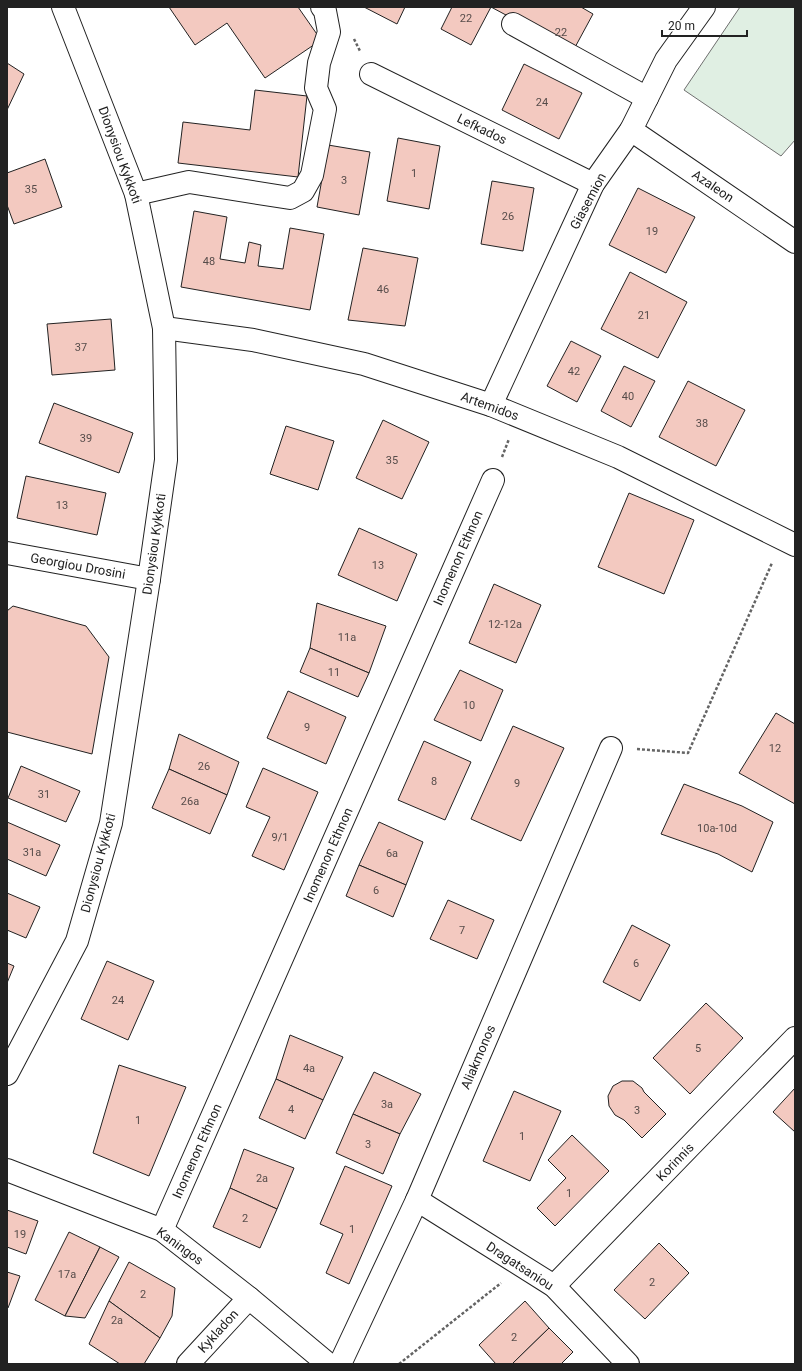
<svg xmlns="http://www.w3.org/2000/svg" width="802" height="1371" font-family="Roboto,sans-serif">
<rect width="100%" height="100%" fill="#fff"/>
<polygon fill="#e0efe3" stroke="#6f6f6f" points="740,7 795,7 795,140 781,156 684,90"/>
<g fill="#f3c9c0" stroke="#222">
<polygon points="169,7 298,7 321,40 265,78 227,23 195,45"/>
<polygon points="364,7 405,7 397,24"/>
<polygon points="452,7 491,7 471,45 441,29"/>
<polygon points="491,7 581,7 593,14 573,51"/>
<polygon points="7,63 24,74 7,110"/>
<polygon points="524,64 582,93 559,139 502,110"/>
<polygon points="255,90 307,96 298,177 178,163 183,122 250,130"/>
<polygon points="398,138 440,146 429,209 387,201"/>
<polygon points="328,145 370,152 359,215 317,207"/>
<polygon points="45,159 62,207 14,224 7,205 7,173"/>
<polygon points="492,181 534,188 523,251 481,244"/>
<polygon points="638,188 695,217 666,273 609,245"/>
<polygon points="194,211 227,217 220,259 245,263 249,242 261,245 258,266 283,269 290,228 324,234 310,310 181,287"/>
<polygon points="363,248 418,258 405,326 348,320"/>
<polygon points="630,272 687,302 658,358 601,329"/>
<polygon points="111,319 115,370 52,375 47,324"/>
<polygon points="571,341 601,356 577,402 547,386"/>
<polygon points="624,366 655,381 631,427 601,411"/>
<polygon points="688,381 745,410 716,466 659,437"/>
<polygon points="54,403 133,433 119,473 39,443"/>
<polygon points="383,420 429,442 402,499 356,478"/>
<polygon points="286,426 334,441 318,490 270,474"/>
<polygon points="26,476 106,493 97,535 17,518"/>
<polygon points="629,493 694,520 664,594 598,567"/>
<polygon points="359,528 417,554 397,601 338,575"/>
<polygon points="494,584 541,605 516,663 469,643"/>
<polygon points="317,603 386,626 369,673 310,648"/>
<polygon points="13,606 86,626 109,657 92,754 7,732 7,611"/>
<polygon points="310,648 369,673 358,697 300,672"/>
<polygon points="460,670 503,690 481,741 434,720"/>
<polygon points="288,691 346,717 326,764 267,738"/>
<polygon points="776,713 795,724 795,804 739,773"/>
<polygon points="513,726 564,748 521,841 471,819"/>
<polygon points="179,734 239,762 227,795 169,769"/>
<polygon points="424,741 471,762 445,820 398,800"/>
<polygon points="21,766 80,791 66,822 8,798"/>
<polygon points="263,768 318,792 284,870 252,856 270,817 246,807"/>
<polygon points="169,769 227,795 210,834 152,808"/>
<polygon points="684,784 742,806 773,822 752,872 718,854 661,834"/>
<polygon points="7,822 60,845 46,876 7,859"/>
<polygon points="379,822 423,842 406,885 359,865"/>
<polygon points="359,865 406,885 393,917 346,896"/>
<polygon points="7,893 40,907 26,938 7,930"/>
<polygon points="448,900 494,920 477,959 430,939"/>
<polygon points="632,925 670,945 640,1001 603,982"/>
<polygon points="107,961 154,981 128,1040 81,1019"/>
<polygon points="7,963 14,966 7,983"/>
<polygon points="706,1003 743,1038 690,1094 653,1058"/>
<polygon points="290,1035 343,1057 323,1100 276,1079"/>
<polygon points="119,1065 186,1087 149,1176 93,1153"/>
<polygon points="374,1072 421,1094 400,1134 353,1114"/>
<polygon points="276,1079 323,1100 305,1139 259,1118"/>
<polygon points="622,1081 633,1081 642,1088 644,1092 666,1114 642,1138 624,1120 615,1115 609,1106 608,1096 613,1086"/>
<polygon points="795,1088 795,1132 773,1112"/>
<polygon points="514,1091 561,1111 530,1181 483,1161"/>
<polygon points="353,1114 400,1134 383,1174 336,1153"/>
<polygon points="572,1135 609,1171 555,1226 537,1208 566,1178 548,1160"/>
<polygon points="244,1149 294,1168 277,1209 230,1188"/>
<polygon points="345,1166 392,1186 349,1284 326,1273 343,1234 320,1224"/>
<polygon points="230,1188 277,1209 260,1248 213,1227"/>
<polygon points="7,1210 38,1221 26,1254 7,1247"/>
<polygon points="69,1232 100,1247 65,1316 35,1300"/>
<polygon points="659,1243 689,1273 645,1319 614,1290"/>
<polygon points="100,1247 119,1257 85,1318 65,1316"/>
<polygon points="129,1262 175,1288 172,1316 160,1338 109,1301"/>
<polygon points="7,1272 20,1276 8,1308 7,1308"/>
<polygon points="109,1301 160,1338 144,1364 120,1364 89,1344"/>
<polygon points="525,1301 549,1328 512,1364 496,1364 479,1345"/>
<polygon points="549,1328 573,1352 561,1364 512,1364"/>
</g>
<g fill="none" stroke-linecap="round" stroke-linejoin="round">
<defs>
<g id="minor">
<polyline points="513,24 647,98"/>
<polyline points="371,74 593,184"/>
<polyline points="631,130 795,242"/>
<polyline points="136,194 189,182 290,198 303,191 312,175 325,109 316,88 319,63 329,32 325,11 322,7"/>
<polyline points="164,328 253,340 364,364 491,405 618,457 795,545"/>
<polyline points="491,405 593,184 631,130 666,60 704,7"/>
<polyline points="7,553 149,579"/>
<polyline points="7,1074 77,941 111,823 149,579 166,460 164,328 136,194 63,7"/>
<polyline points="7,1170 162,1230 249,1298 328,1364"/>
<polyline points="417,1200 554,1286 628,1364"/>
<polyline points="162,1230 493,480"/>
<polyline points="554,1286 795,1038"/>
<polyline points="188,1364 249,1298"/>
<polyline points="340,1364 417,1200 611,748"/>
</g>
</defs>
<use href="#minor" stroke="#222" stroke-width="24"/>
<g stroke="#646464" stroke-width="2.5" stroke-dasharray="3 2" stroke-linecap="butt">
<polyline points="354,39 360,51"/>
<polyline points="502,457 509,439"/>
<polyline points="637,749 688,753 772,563"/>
<polyline points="399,1364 501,1283"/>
</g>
<use href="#minor" stroke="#fff" stroke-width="22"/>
</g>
<g text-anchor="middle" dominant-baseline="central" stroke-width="3" stroke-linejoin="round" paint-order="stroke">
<g font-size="11" fill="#564c4a">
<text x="466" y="18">22</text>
<text x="561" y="32">22</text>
<text x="542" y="102">24</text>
<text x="414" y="173">1</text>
<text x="344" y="180">3</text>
<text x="31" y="189">35</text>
<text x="508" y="216">26</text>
<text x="652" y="231">19</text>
<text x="209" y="261">48</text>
<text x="383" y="289">46</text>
<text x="644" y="315">21</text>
<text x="81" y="347">37</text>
<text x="574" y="371">42</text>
<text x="628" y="396">40</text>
<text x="702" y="423">38</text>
<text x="86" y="438">39</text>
<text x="392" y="460">35</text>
<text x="62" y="505">13</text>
<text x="378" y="565">13</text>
<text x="505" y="624">12-12a</text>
<text x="347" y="637">11a</text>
<text x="334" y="672">11</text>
<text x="469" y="705">10</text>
<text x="307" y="727">9</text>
<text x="775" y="748">12</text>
<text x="204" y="766">26</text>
<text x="434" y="781">8</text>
<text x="517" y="783">9</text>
<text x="44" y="794">31</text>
<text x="190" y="801">26a</text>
<text x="717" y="828">10a-10d</text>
<text x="280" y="837">9/1</text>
<text x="32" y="852">31a</text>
<text x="392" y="853">6a</text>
<text x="376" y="890">6</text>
<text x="462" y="930">7</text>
<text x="636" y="963">6</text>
<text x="118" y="1000">24</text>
<text x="698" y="1048">5</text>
<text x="309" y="1068">4a</text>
<text x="387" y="1104">3a</text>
<text x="291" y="1109">4</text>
<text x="637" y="1110">3</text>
<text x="138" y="1120">1</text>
<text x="522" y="1136">1</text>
<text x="368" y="1144">3</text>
<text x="262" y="1178">2a</text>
<text x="569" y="1193">1</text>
<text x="245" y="1218">2</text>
<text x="352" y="1229">1</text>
<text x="20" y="1234">19</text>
<text x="67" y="1274">17a</text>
<text x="652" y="1282">2</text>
<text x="143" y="1294">2</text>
<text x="117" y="1320">2a</text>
<text x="514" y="1337">2</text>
</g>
<g font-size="13" fill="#222" stroke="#fff">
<text transform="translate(482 129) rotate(26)">Lefkados</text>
<text transform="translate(120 155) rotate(70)">Dionysiou Kykkoti</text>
<text transform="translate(713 186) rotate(34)">Azaleon</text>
<text transform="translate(588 201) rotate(-62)">Giasemion</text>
<text transform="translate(490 406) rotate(20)">Artemidos</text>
<text transform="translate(154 544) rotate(-82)">Dionysiou Kykkoti</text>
<text transform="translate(458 558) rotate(-66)">Inomenon Ethnon</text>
<text transform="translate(78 566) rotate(10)">Georgiou Drosini</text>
<text transform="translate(328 855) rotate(-66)">Inomenon Ethnon</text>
<text transform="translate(98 863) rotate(-75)">Dionysiou Kykkoti</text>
<text transform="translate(478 1057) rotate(-67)">Aliakmonos</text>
<text transform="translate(197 1151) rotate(-66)">Inomenon Ethnon</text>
<text transform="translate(675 1162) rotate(-46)">Korinnis</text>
<text transform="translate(180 1246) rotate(36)">Kaningos</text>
<text transform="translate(520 1266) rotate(33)">Dragatsaniou</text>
<text transform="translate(218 1331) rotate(-48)">Kykladon</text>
</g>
</g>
<rect width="802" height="1371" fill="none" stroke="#222222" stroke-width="16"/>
<path d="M662 30v6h85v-6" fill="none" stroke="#222222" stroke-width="2"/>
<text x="668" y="30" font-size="12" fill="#222222" stroke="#ffffff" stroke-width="3" paint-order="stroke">20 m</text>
</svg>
